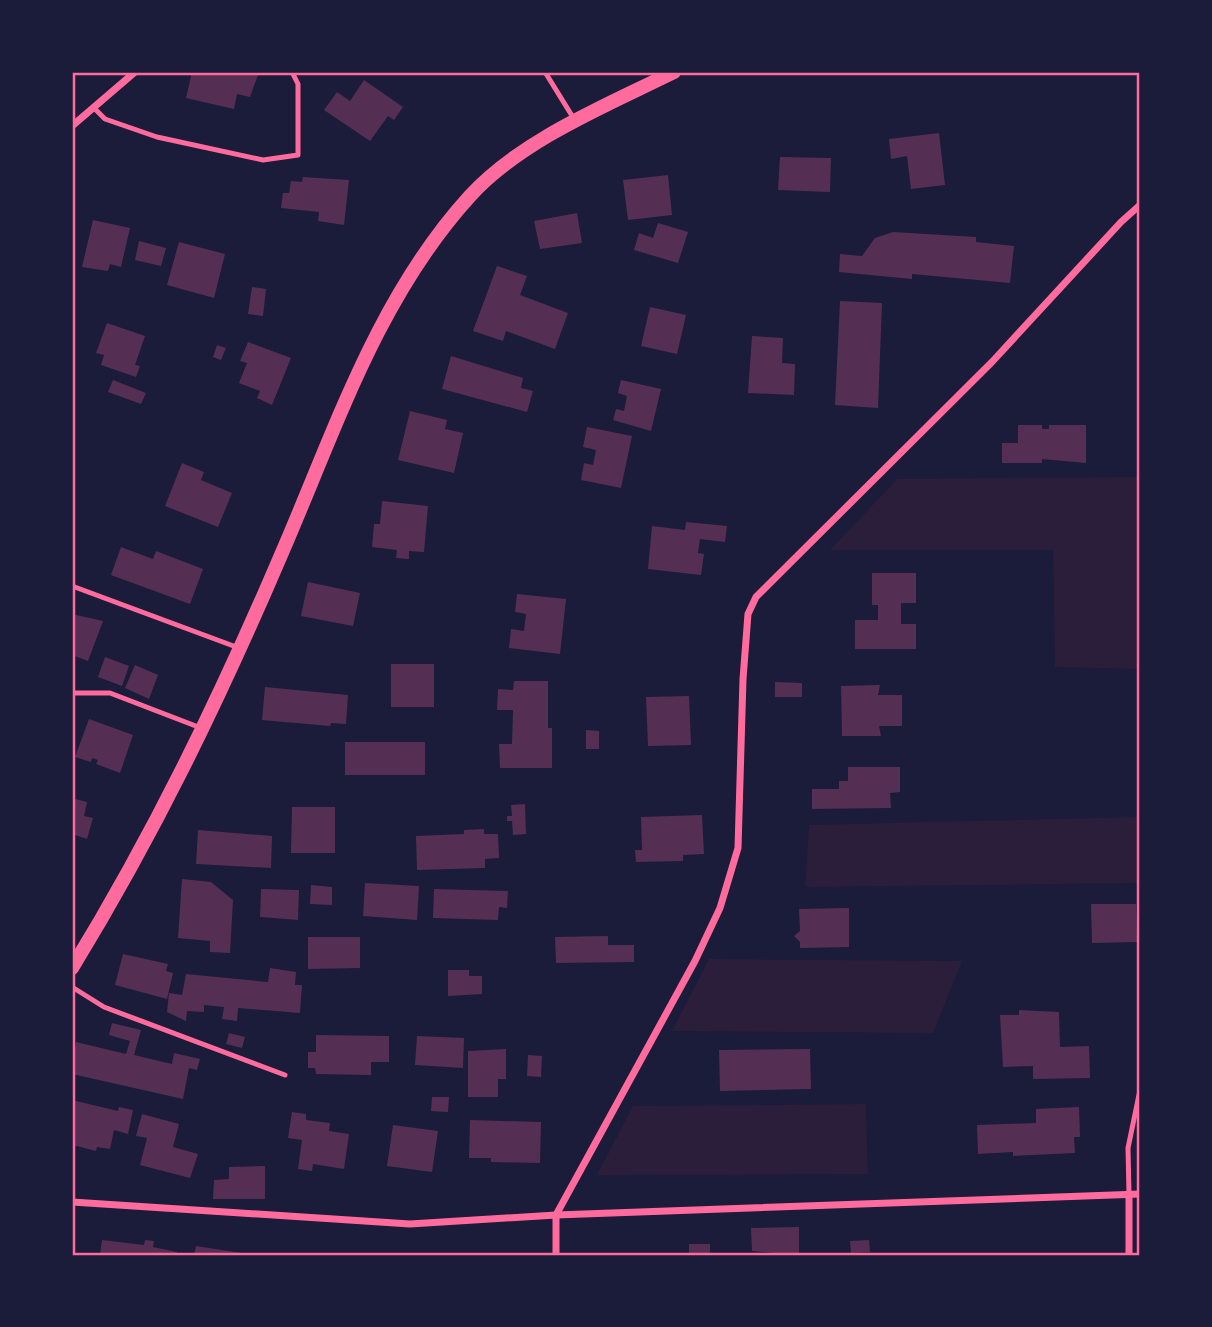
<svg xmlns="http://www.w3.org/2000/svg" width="1212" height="1327" font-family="'Archivo Narrow',sans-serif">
<rect width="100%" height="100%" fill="#1b1b3a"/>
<g fill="#2a1e3b">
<polygon points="1140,477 1140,669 1055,667 1053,550 830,550 897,479"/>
<polygon points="1140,817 1140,883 805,887 809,825"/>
<polygon points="709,959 962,961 933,1033 672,1031"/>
<polygon points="866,1104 868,1174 597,1175 633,1106"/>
</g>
<g fill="#542f53">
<polygon points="192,72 259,72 250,97 237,94 234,109 186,98"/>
<polygon points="364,80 403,107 394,120 388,116 370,141 324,110 337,92 350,101"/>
<polygon points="939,133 945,185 911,189 907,156 891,159 889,139"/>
<polygon points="780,157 831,158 830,192 778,190"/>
<polygon points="668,175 672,215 628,220 623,180"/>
<polygon points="303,177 349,180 344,225 318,221 319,212 281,208 283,193 289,193 291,181 302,182"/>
<polygon points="577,213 582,243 540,249 534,221"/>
<polygon points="93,220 130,228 121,267 110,264 108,271 82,267"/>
<polygon points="658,223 688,232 678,263 634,250 639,233 653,238"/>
<polygon points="893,232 976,237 976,242 1014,246 1010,283 912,274 912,279 839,272 840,254 862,256 875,238"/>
<polygon points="139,241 166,248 161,266 135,260"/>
<polygon points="179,242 225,254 214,298 167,285"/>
<polygon points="497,266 527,276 520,295 568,313 555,349 506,331 503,341 473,331"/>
<polygon points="252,287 266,289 263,316 248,314"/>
<polygon points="840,301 882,303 878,408 835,405"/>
<polygon points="650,307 686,315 677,354 641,346"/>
<polygon points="107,323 145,336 135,365 140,366 136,377 101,365 104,355 96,353"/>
<polygon points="752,336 783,338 782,363 795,364 794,395 748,393"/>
<polygon points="248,342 291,358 272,405 257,398 260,391 239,383 247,363 240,361"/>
<polygon points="217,345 226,348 221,360 213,357"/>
<polygon points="451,356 523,378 521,388 533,391 527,412 442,389"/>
<polygon points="113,380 146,393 141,404 108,392"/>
<polygon points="621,380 661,389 651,431 613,420 616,409 624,411 627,396 618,393"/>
<polygon points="410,411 447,420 445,429 463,433 454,473 398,460"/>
<polygon points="1018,425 1042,425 1042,429 1049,429 1049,425 1086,425 1086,463 1042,459 1042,463 1002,463 1002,443 1018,443"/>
<polygon points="587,427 632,436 621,488 581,480 584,463 593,465 596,450 583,447"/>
<polygon points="182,463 204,472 201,480 232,493 218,527 165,506"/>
<polygon points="382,501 428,506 424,552 409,551 409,559 396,558 397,550 372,547 374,524 380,524"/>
<polygon points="686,522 727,526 725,542 700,539 698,553 704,554 701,575 648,569 652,526 685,530"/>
<polygon points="121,547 153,559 156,551 203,569 190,604 111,575"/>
<polygon points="872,573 916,573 916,603 901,603 901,624 916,624 916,649 855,649 855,620 878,620 878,605 872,605"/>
<polygon points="308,582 360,593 353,626 301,616"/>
<polygon points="517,594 566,599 560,654 509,648 511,629 524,631 526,614 515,612"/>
<polygon points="72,614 103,621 88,661 72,655"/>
<polygon points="105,657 129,666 122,686 98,677"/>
<rect x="391" y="664" width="43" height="43"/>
<polygon points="135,665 158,675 149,699 125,688"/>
<polygon points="514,681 548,681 548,728 552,728 552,768 500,768 499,744 512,744 513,710 497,710 498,689 513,690"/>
<polygon points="775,682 802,683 802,697 775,697"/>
<polygon points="877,685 880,685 878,695 902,695 902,726 879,726 881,736 842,736 841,686"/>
<polygon points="265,687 348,695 346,724 331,723 330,726 262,720"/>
<polygon points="689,696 691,745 648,746 646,697"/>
<polygon points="89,719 133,735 120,773 96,764 98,760 92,758 91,762 75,757"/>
<polygon points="586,730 599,731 599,749 586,749"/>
<rect x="345" y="742" width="80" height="33"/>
<polygon points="848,767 900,767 900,792 890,793 891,808 812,809 812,789 839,789 839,781 848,781"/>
<polygon points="72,798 87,802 84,816 93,818 87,839 72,834"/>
<polygon points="525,804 526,834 513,835 512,821 507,821 507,816 512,816 511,805"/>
<polygon points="292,807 335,807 335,853 291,853"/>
<polygon points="702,815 704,854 683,855 683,861 636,862 635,850 642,850 641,817"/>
<polygon points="484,829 484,834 498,834 499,858 485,859 485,868 417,870 416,836 464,834 464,830"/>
<polygon points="198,830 272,836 271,868 196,864"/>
<polygon points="182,879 211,882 233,900 230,953 210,952 210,941 178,938"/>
<polygon points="365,883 419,886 417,920 363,916"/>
<polygon points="311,885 332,887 332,905 310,904"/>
<polygon points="261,889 299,890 298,920 260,917"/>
<polygon points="434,889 508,891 507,908 499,907 498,920 433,918"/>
<polygon points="1091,904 1136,904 1137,942 1092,943"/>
<polygon points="849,908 849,947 800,948 800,942 794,936 800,931 799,909"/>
<polygon points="608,936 608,945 634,945 634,962 556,963 555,937"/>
<polygon points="308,937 360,937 360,968 308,969"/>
<polygon points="123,954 168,964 166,971 173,973 167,999 115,985"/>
<polygon points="270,968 296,972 295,985 302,985 300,1013 238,1008 237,1021 222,1019 224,1007 204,1005 204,1012 187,1011 186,1021 167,1012 169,993 182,995 186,974 268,982"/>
<polygon points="448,970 469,970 469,976 482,976 482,994 448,996"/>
<polygon points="1019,1010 1059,1012 1060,1047 1089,1046 1090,1078 1033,1079 1033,1066 1003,1067 1000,1015 1019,1015"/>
<polygon points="112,1023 141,1030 134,1055 172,1064 174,1053 200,1059 197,1070 189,1068 183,1099 72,1074 76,1042 126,1054 130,1041 109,1035"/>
<polygon points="229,1033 245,1037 242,1048 226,1044"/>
<polygon points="316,1035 389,1036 389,1062 371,1062 371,1075 316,1074 315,1068 308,1068 308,1052 316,1052"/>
<polygon points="417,1036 464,1038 463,1068 415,1065"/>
<polygon points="506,1049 506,1079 498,1079 498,1097 468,1097 468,1051"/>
<polygon points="810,1049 811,1089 720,1091 719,1050"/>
<polygon points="528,1055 542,1056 541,1077 527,1076"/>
<polygon points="432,1097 449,1097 448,1112 431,1111"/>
<polygon points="72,1100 118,1111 119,1107 133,1110 128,1134 114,1130 110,1149 97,1147 96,1151 73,1145"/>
<polygon points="1079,1107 1080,1137 1074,1137 1075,1153 1013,1156 1013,1152 978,1154 977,1125 1036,1123 1036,1109"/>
<polygon points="292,1112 306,1114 306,1120 330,1123 329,1131 349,1134 344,1169 313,1164 312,1171 298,1169 302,1140 288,1138"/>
<polygon points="142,1114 179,1124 173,1147 198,1154 190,1178 140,1165 147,1138 136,1136"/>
<polygon points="470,1120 541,1122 540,1163 491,1162 491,1158 469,1158"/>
<polygon points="393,1125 438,1131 432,1172 387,1166"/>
<polygon points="265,1166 265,1199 213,1199 214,1180 229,1179 229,1167"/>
<polygon points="799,1227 799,1255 752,1251 751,1228"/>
<polygon points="102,1240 144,1245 145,1240 154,1241 153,1247 177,1252 176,1255 100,1255"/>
<polygon points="869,1240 870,1252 851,1253 850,1241"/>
<rect x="689" y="1244" width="21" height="9"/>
<polygon points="196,1246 248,1254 247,1255 194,1255"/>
</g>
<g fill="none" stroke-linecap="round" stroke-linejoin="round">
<g stroke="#ff6b9d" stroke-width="5">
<polyline points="545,72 574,119"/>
<polyline points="93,107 105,119 157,137 263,160 298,155 298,84 292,72"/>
<polyline points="72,586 239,648"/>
<polyline points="72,693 110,693 201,728"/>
<polyline points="72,987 104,1007 285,1075"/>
<polyline points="1129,1194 1128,1148 1140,1090"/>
</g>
<g stroke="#ff6b9d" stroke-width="7">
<polyline points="72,126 135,72"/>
<polyline points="1129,1194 1129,1255"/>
<polyline points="72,1202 410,1224 556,1215 1140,1194"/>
<polyline points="556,1255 556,1215 695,961 720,908 738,848 743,679 748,614 756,597 992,362 1121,222 1140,205"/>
</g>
<path stroke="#ff6b9d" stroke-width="14" d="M72 968C154 834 219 700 281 555 335 431 377 298 470 196 521 140 607 105 674 72"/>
</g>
<rect width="1212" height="1327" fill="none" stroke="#1b1b3a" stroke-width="147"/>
<rect x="74" y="74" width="1064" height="1180" fill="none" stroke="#ff6b9d" stroke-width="2.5"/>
</svg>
